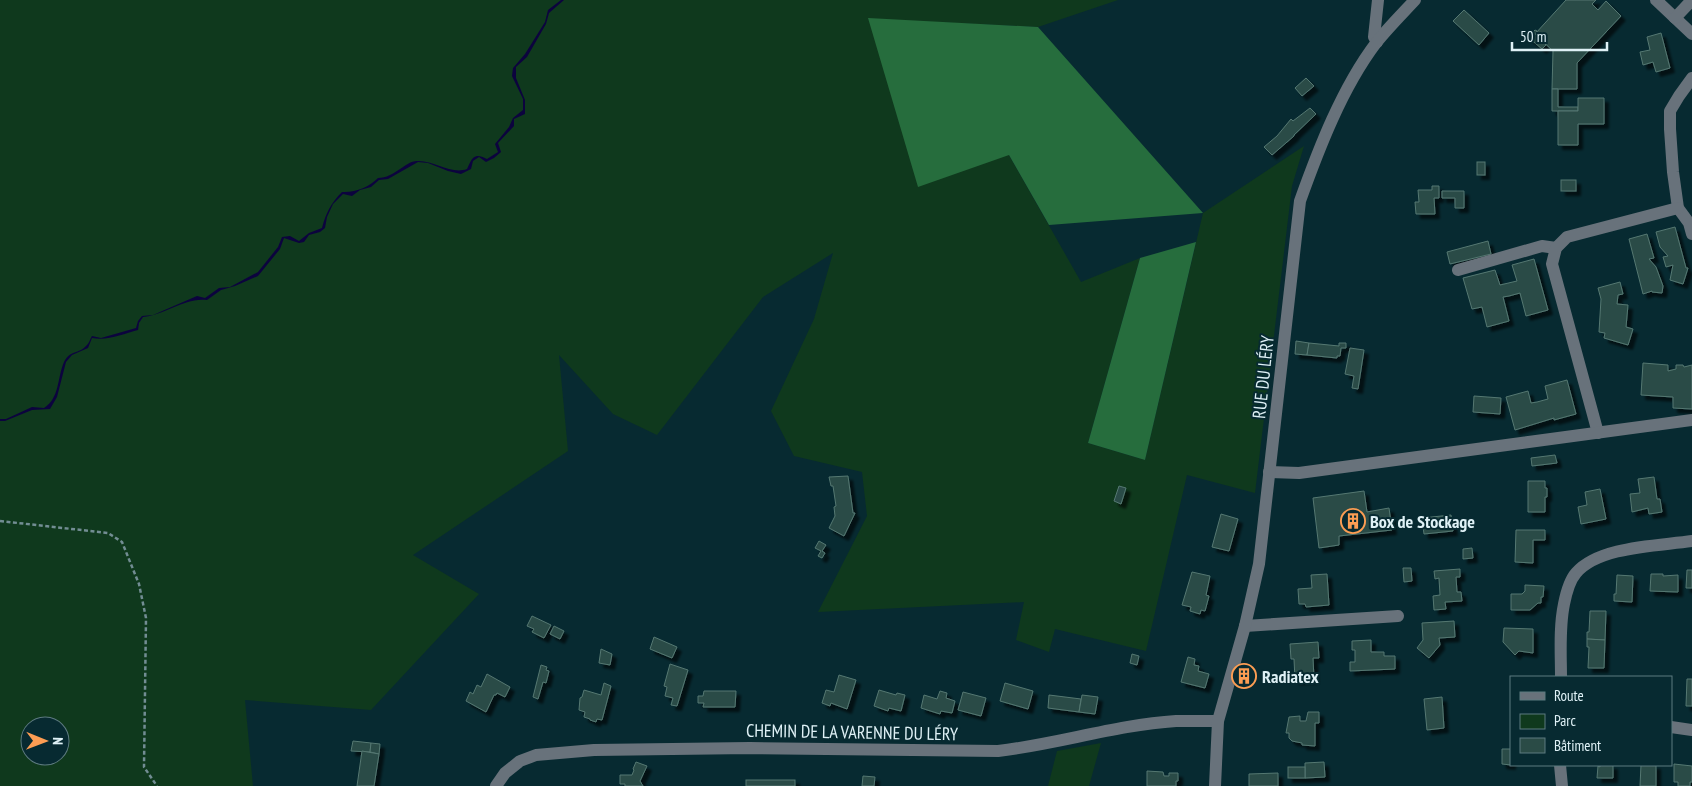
<svg xmlns="http://www.w3.org/2000/svg" width="1692" height="786" font-family="'PT Sans Narrow',sans-serif">
<defs>
<filter id="shadow"><feDropShadow dx="4.5" dy="4.5" stdDeviation="1" flood-color="#0009"/></filter>
</defs>
<rect width="100%" height="100%" fill="#072a31"/>
<g fill="#0f391d" fill-rule="evenodd">
<path d="M0 0H1118L1038 27 868 19 1009 155 1081 282 1140 258 1088 443 1145 460 1203 213 1304 146 1292 186 1255 493 1187 475 1146 651 1055 629 1049 652 1016 640 1024 602 818 612 867 516 862 472 794 456 771 411 814 319 833 253 763 297 657 435 613 414 559 355 568 451 413 555 479 594 371 710 245 700 253 786H0ZM30 726H60V756H30Z"/>
<polygon points="1101,743 1089,786 1048,786 1057,751"/>
</g>
<g fill="#266d3d">
<polygon points="868,18 1038,27 1203,213 1049,225 1009,155 918,187"/>
<polygon points="1196,242 1145,460 1088,443 1140,258"/>
</g>
<path fill="#0c033e" d="M561 0H564L549 13 546 24 527 57 516 67V78L525 100V114L514 119V126L498 143 501 152 494 158 486 162 479 157 473 161 471 169 461 174 448 171 428 163 418 162 388 179 379 180 371 187 360 190 352 196 343 194 333 204 327 217 325 228 320 232 309 235 304 242 299 243 284 238 280 249 258 276 235 286 221 290 207 300C185 297 165 315 143 317L139 323 138 330C123 334 108 341 92 338L88 348 72 355 66 362 57 397 50 409 32 410 5 421H0V419H6L32 407 44 408C60 398 57 378 64 362 70 350 79 354 86 346 89 344 90 339 92 336L101 338 136 328 138 321 142 316 153 315 197 296 205 298 219 288 230 287 258 272 278 247 282 237 290 236 299 241 309 233 322 228C326 213 331 203 342 192 355 193 369 187 378 178 395 178 405 161 417 161 434 160 451 175 467 169 472 158 474 152 487 159L498 152 495 144 509 127 513 118 523 110V99L512 76 513 68 525 54 545 22 548 10Z"/>
<g fill="#2a4b46" stroke="#557872" filter="url(#shadow)">
<polygon points="1566,0 1596,0 1592,4 1598,10 1606,1 1621,16 1577,63 1577,89 1552,89 1553,51 1535,34"/>
<polygon points="1464,10 1489,33 1479,45 1453,21"/>
<polygon points="1535,30 1537,31 1535,34 1546,45 1542,49 1528,37"/>
<polygon points="1661,33 1670,68 1656,72 1653,62 1643,65 1640,52 1650,50 1647,37"/>
<polygon points="1306,78 1314,86 1302,96 1295,88"/>
<polygon points="1552,89 1558,89 1558,107 1578,107 1578,111 1552,111"/>
<polygon points="1578,98 1604,98 1604,124 1578,124 1578,145 1558,145 1558,111 1578,111"/>
<polygon points="1310,108 1316,114 1294,135 1294,136 1272,155 1264,147 1277,136 1291,119 1293,121"/>
<rect x="1477" y="162" width="8" height="13"/>
<rect x="1561" y="180" width="15" height="11"/>
<polygon points="1432,186 1439,186 1439,198 1434,198 1435,214 1416,214 1415,202 1419,202 1418,190 1432,190"/>
<polygon points="1442,191 1464,191 1464,208 1455,208 1455,198 1442,198"/>
<polygon points="1675,227 1686,268 1688,268 1683,284 1670,280 1673,265 1666,267 1663,257 1668,256 1660,247 1656,232"/>
<polygon points="1647,234 1654,258 1649,259 1656,267 1663,286 1662,293 1652,292 1652,291 1643,294 1629,239"/>
<polygon points="1488,241 1491,254 1450,264 1447,252"/>
<polygon points="1534,259 1548,310 1526,316 1520,293 1509,296 1503,297 1509,321 1487,327 1482,307 1472,309 1463,278 1495,270 1500,285 1517,281 1512,265"/>
<polygon points="1620,282 1623,294 1618,295 1617,304 1628,305 1626,327 1633,329 1628,345 1604,338 1605,333 1599,332 1601,299 1598,288"/>
<polygon points="1296,341 1309,343 1307,355 1295,354"/>
<polygon points="1309,343 1339,346 1339,343 1346,343 1346,348 1341,348 1340,356 1337,356 1337,358 1307,355"/>
<polygon points="1350,348 1364,350 1358,389 1352,388 1354,376 1345,374"/>
<polygon points="1643,363 1668,365 1668,371 1676,369 1676,365 1683,365 1684,367 1692,365 1692,409 1673,408 1673,397 1641,395"/>
<polygon points="1567,380 1576,414 1554,420 1554,418 1515,430 1506,397 1528,391 1531,403 1537,402 1548,399 1545,386"/>
<polygon points="1474,396 1501,398 1500,414 1473,412"/>
<polygon points="1555,455 1557,463 1532,466 1531,458"/>
<polygon points="848,476 853,513 855,513 844,536 829,528 835,516 834,507 836,506 833,486 831,486 829,477"/>
<polygon points="1654,477 1657,499 1660,499 1662,512 1649,514 1648,508 1632,512 1630,494 1640,493 1638,479"/>
<polygon points="1528,481 1545,481 1545,488 1547,488 1547,497 1545,497 1545,512 1528,512"/>
<polygon points="1119,486 1126,488 1121,504 1114,501"/>
<polygon points="1600,489 1606,519 1581,524 1578,507 1587,505 1585,492"/>
<polygon points="1364,491 1367,512 1389,508 1392,530 1339,536 1339,545 1319,548 1313,498"/>
<polygon points="1221,514 1238,519 1229,551 1212,547"/>
<polygon points="1451,515 1453,531 1424,534 1422,518"/>
<polygon points="1516,530 1545,530 1545,540 1533,540 1533,563 1515,562"/>
<polygon points="819,541 826,545 822,551 825,553 822,558 818,556 821,551 815,548"/>
<polygon points="1472,548 1473,558 1463,559 1463,549"/>
<polygon points="1403,568 1411,568 1412,581 1404,582"/>
<polygon points="1460,569 1460,577 1456,577 1457,592 1461,592 1462,601 1445,602 1446,609 1434,610 1433,596 1440,595 1439,578 1435,579 1434,571"/>
<polygon points="1687,570 1692,570 1692,588 1686,588"/>
<polygon points="1192,572 1210,576 1206,595 1209,596 1205,611 1201,610 1200,614 1190,611 1191,607 1182,605"/>
<polygon points="1327,574 1329,605 1306,607 1305,604 1299,604 1298,589 1312,588 1311,575"/>
<polygon points="1651,574 1663,574 1663,576 1678,575 1678,592 1650,591"/>
<polygon points="1617,575 1633,576 1632,602 1614,601 1614,594 1616,594"/>
<polygon points="1525,585 1544,586 1543,597 1541,597 1541,603 1538,603 1530,610 1511,610 1511,594 1522,594 1525,591"/>
<polygon points="1590,611 1606,611 1605,640 1587,639 1587,632 1589,632"/>
<polygon points="532,616 551,625 544,638 532,632 534,629 527,626"/>
<polygon points="1454,621 1455,637 1439,638 1440,645 1429,658 1417,648 1423,640 1422,623"/>
<polygon points="554,626 564,631 560,639 550,634"/>
<polygon points="1504,628 1533,629 1533,653 1519,651 1515,655 1503,642"/>
<polygon points="654,637 677,647 672,658 650,649"/>
<polygon points="1587,639 1605,640 1604,668 1588,668 1589,647 1587,647"/>
<polygon points="1371,640 1371,652 1384,652 1384,656 1395,656 1395,669 1350,671 1350,662 1355,662 1355,650 1352,650 1352,641"/>
<polygon points="1318,642 1319,658 1313,658 1314,679 1295,680 1294,659 1291,659 1290,644"/>
<polygon points="601,649 612,654 610,665 599,663"/>
<polygon points="1132,654 1139,656 1137,665 1130,663"/>
<polygon points="1188,657 1195,659 1194,665 1199,666 1198,671 1209,674 1205,688 1181,682"/>
<polygon points="670,664 688,670 677,706 671,705 673,698 665,696 667,687 664,686"/>
<polygon points="541,665 547,667 546,670 549,671 546,683 543,682 538,699 533,697"/>
<polygon points="487,674 510,687 505,697 497,693 496,695 494,695 486,712 466,701 470,692 473,694 477,685 481,687"/>
<polygon points="839,675 856,680 847,709 831,703 830,706 822,703 826,690 834,692"/>
<polygon points="1687,679 1692,679 1692,706 1686,706"/>
<polygon points="604,683 611,686 602,720 597,719 596,722 590,720 590,719 584,717 585,712 579,710 580,698 582,697 584,690 601,695"/>
<polygon points="1005,683 1033,691 1028,709 1000,701"/>
<polygon points="879,690 896,695 897,693 905,695 901,711 889,708 888,711 874,706"/>
<polygon points="704,691 736,691 735,707 703,707 704,703 698,703 698,696 703,696"/>
<polygon points="940,691 947,693 946,698 955,701 952,713 941,711 940,714 921,708 924,695 937,699"/>
<polygon points="963,692 986,698 981,716 958,710"/>
<polygon points="1049,695 1081,699 1079,712 1048,708"/>
<polygon points="1082,695 1098,697 1095,714 1079,712"/>
<polygon points="1442,697 1444,728 1427,730 1424,699"/>
<polygon points="1308,712 1319,712 1319,723 1315,723 1315,746 1302,745 1302,743 1292,741 1289,738 1289,733 1286,733 1289,717 1300,716 1300,721 1306,721"/>
<polygon points="353,741 371,743 370,752 351,751"/>
<polygon points="371,743 380,744 379,754 370,752"/>
<polygon points="1502,749 1511,749 1511,765 1502,764"/>
<polygon points="362,751 379,754 374,786 357,786"/>
<polygon points="636,762 647,766 640,781 643,786 625,786 625,784 620,784 620,775 632,775 634,770 633,769"/>
<polygon points="1324,762 1325,777 1305,778 1305,763"/>
<polygon points="1674,764 1692,766 1692,782 1690,782 1690,786 1678,786 1678,782 1674,782"/>
<polygon points="1600,765 1613,765 1613,778 1597,778 1598,766 1600,767"/>
<polygon points="1641,765 1656,765 1656,786 1640,786"/>
<rect x="1288" y="767" width="17" height="11"/>
<polygon points="1147,771 1163,772 1164,776 1169,776 1169,773 1178,773 1178,781 1176,781 1176,786 1147,786"/>
<polygon points="1278,773 1278,786 1249,786 1249,774"/>
<polygon points="863,776 875,777 874,786 862,786"/>
<rect x="746" y="780" width="49" height="6"/>
</g>
<g fill="none" stroke-linecap="round" stroke-linejoin="round">
<polyline stroke="#728d93" stroke-width="2.5" stroke-dasharray="4 2.5" stroke-linecap="butt" points="0,521 108,533 122,542 139,584 146,618 144,767 157,786"/>
<g stroke="#68727b" stroke-width="12">
<polyline points="1656,0 1692,34"/>
<polyline points="1675,18 1692,0"/>
<polyline points="1377,42 1374,37 1378,0"/>
<polyline points="1692,78 1679,96 1670,111 1670,129 1673,172 1678,208 1689,223 1692,234"/>
<polyline points="1458,270 1542,246 1556,248"/>
<polyline points="1598,433 1552,264 1556,248 1567,237 1678,208"/>
<polyline points="1269,472 1299,473 1692,420"/>
<polyline points="1245,626 1398,616"/>
<path d="M1561 677C1561 654 1559 628 1564 604 1566 594 1569 581 1576 573 1599 546 1659 546 1692 541"/>
<polyline points="1671,727 1692,730"/>
<polyline points="1560,765 1562,786"/>
<path d="M496 786 505 773 520 761 536 755 594 750 750 748 998 751C1058 744 1116 725 1176 721 1190 721 1204 721 1218 721"/>
<path d="M1215 786 1218 721 1245 626 1259 564 1300 201C1319 148 1342 88 1376 43 1388 28 1402 14 1415 0"/>
</g>
</g>
<defs>
<symbol id="building-ring" viewBox="-11 -11 22 22"><circle r="9.5" fill="#072a31" stroke="#fc9d53" stroke-width="1.5"/><path d="M-4-6H4V6H1V3H-1V6H-4ZM-2.5-4.3h1.7v1.8h-1.7ZM.8-4.3h1.7v1.8H.8ZM-2.5-1h1.7V.8h-1.7ZM.8-1h1.7V.8H.8Z" fill="#fc9d53"/></symbol>
</defs>
<g fill-rule="evenodd">
<use href="#building-ring" x="1339" y="507" width="28" height="28"/>
<use href="#building-ring" x="1230" y="662" width="28" height="28"/>
</g>
<g text-anchor="middle" dominant-baseline="central" stroke-width="4" stroke-linejoin="round" paint-order="stroke">
<g font-size="18" fill="#dff1f6" stroke="#072a31">
<text transform="translate(1263 377) rotate(-84)">RUE DU LÉRY</text>
<text transform="translate(852 732) rotate(1)">CHEMIN DE LA VARENNE DU LÉRY</text>
</g>
<g font-size="18" font-weight="bold" fill="#dff1f6" stroke="#072a31" text-anchor="start">
<text x="1370" y="521">Box de Stockage</text>
<text x="1262" y="676">Radiatex</text>
</g>
</g>
<rect x="1510" y="676" width="162" height="90" fill="#072a31" stroke="#5d7a80"/>
<rect x="1520" y="692" width="25" height="8" fill="#68727b" stroke="#5d7a80"/>
<text x="1554" y="701" font-size="15" fill="#dff1f6">Route</text>
<rect x="1520" y="714" width="25" height="15" fill="#0f391d" stroke="#5d7a80"/>
<text x="1554" y="726" font-size="15" fill="#dff1f6">Parc</text>
<rect x="1520" y="738" width="25" height="15" fill="#2a4b46" stroke="#5d7a80"/>
<text x="1554" y="751" font-size="15" fill="#dff1f6">Bâtiment</text>
<g transform="translate(45 741) rotate(91)"><circle r="24" fill="#072a31" stroke="#5d7a80"/>
<path d="M0-4L9 19L0 12L-9 19Z" fill="#fc9d53"/>
<text y="-8" font-size="14" font-weight="bold" text-anchor="middle" fill="#dff1f6">N</text>
</g>
<path d="M1512 42v8h95v-8" fill="none" stroke="#dff1f6" stroke-width="2.5"/>
<text x="1520" y="42" font-size="15" fill="#dff1f6" stroke="#072a31" stroke-width="4" paint-order="stroke">50 m</text>
</svg>
